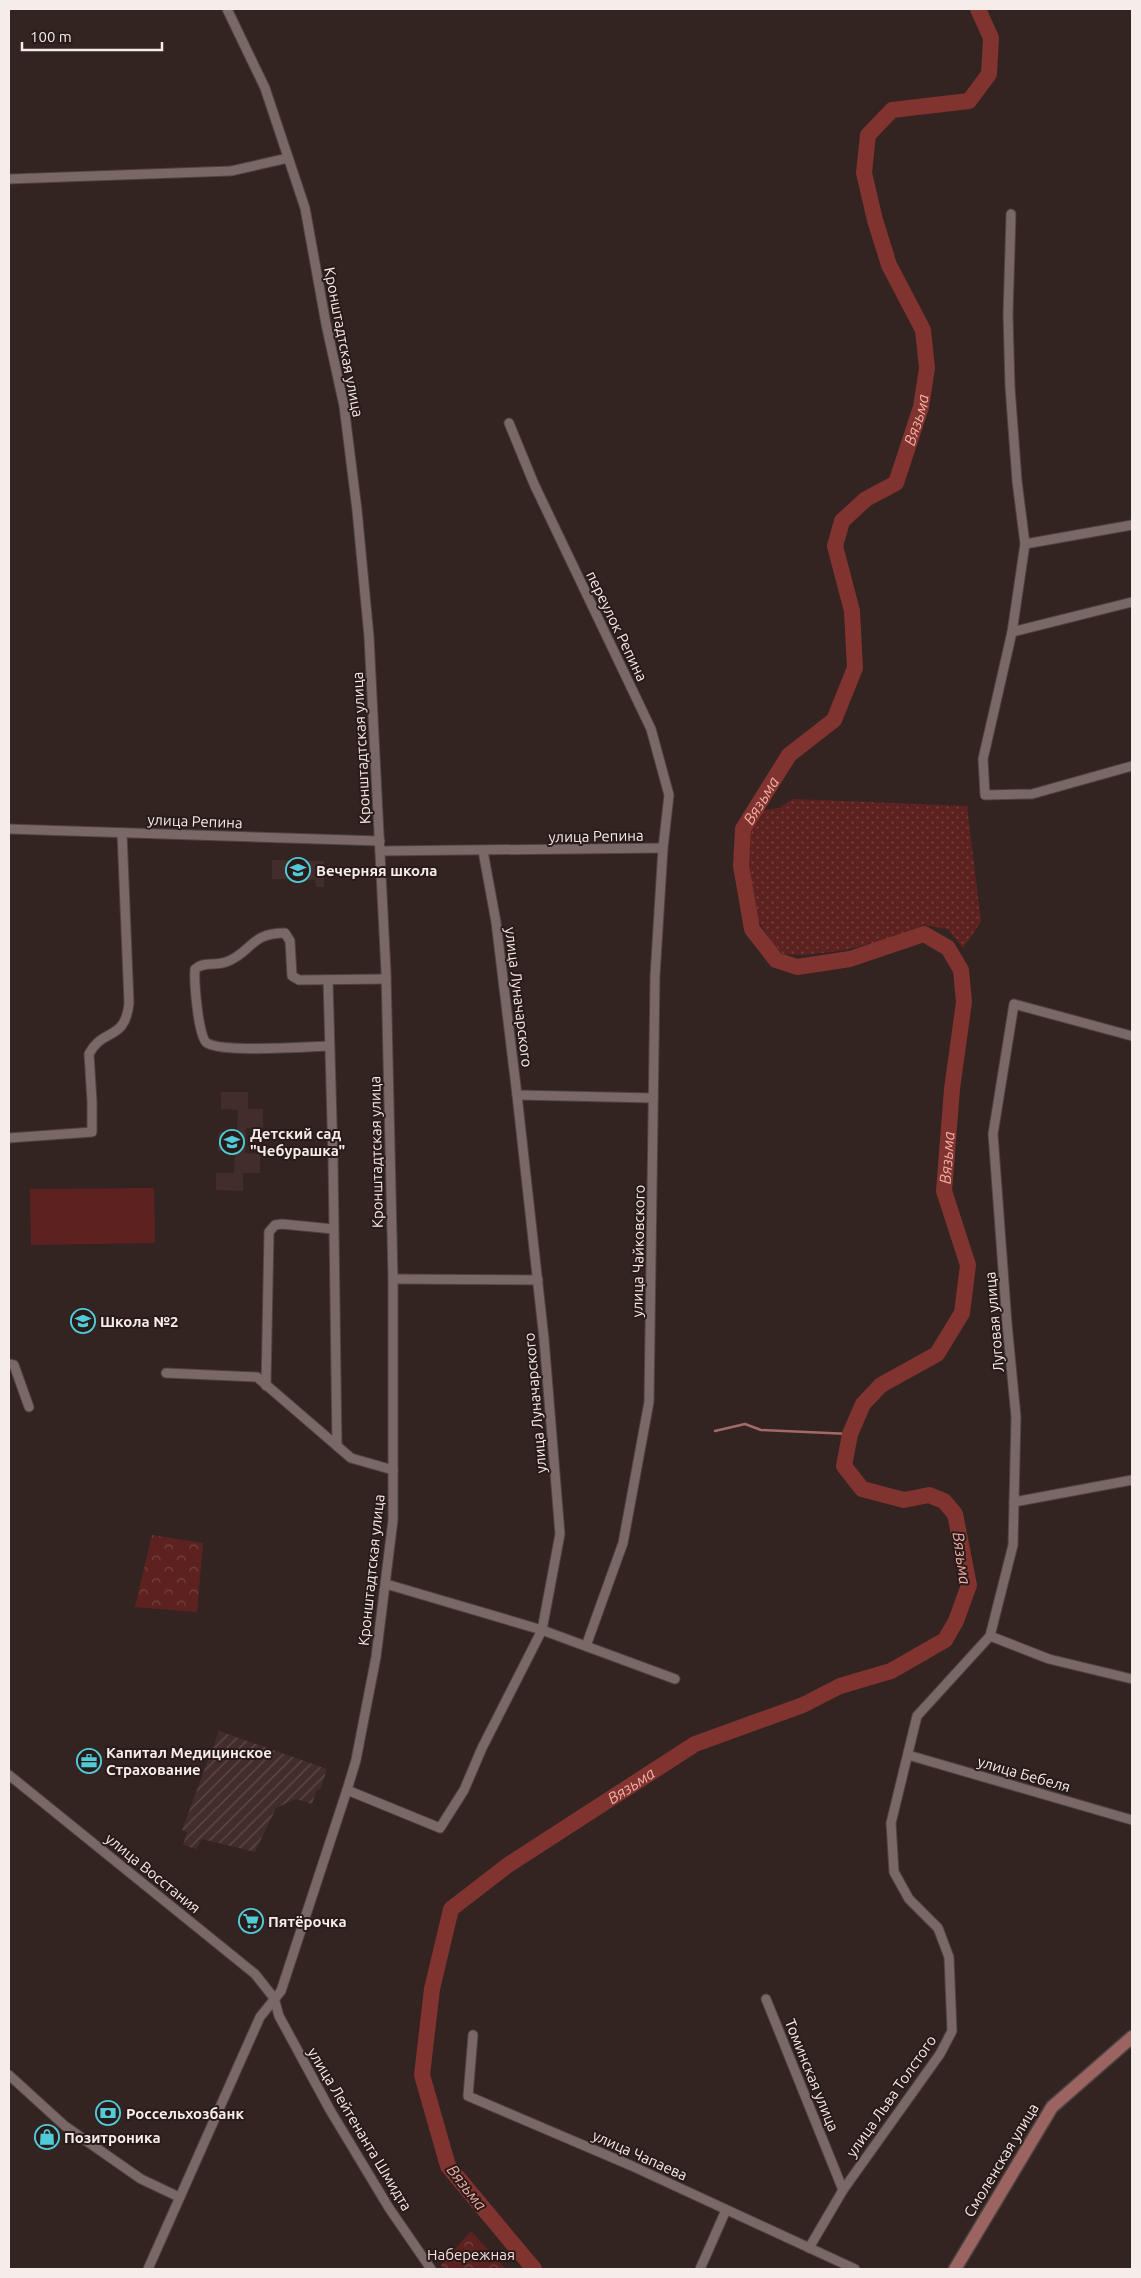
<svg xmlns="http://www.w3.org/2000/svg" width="1141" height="2278" font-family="Ubuntu,sans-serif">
<defs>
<pattern id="industrial-furrows" width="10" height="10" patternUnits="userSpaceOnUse" patternTransform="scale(1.25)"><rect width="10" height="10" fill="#422d2b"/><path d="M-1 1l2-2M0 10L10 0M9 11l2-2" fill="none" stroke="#5e4c4a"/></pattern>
<pattern id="grass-dots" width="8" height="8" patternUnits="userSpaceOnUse" patternTransform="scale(1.25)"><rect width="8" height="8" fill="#5d221f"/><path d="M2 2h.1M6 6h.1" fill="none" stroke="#754240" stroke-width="1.8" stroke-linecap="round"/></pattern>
<pattern id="park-crowns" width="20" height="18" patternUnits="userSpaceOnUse" patternTransform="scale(1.25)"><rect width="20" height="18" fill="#5d221f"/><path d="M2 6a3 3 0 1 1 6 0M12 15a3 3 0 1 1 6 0" fill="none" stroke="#754240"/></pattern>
</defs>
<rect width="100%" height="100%" fill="#332422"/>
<g fill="#422d2b">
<polygon points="272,860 324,861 324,887 316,887 315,880 272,879"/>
<polygon points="221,1092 248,1092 248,1109 263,1109 263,1128 246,1128 245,1153 260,1154 260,1173 243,1173 243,1191 216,1190 216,1173 234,1173 235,1151 218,1151 219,1132 237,1132 238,1110 221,1109"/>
</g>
<polygon fill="url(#industrial-furrows)" points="219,1731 327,1769 320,1790 317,1789 312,1804 296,1799 276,1808 255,1852 202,1839 196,1849 183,1845 187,1832 182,1830"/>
<path fill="url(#grass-dots)" d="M793 799 967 806 981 922 963 948 948 929 923 925 882 941 840 951 802 955 783 954C772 943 763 930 756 916 746 896 742 844 751 824 753 819 757 815 759 811L779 808Z"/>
<g fill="url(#park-crowns)">
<polygon points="152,1535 203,1543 197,1612 135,1607"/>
<polygon points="471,2231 506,2269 444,2269 441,2265"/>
</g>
<polygon fill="#5d221f" points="154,1188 155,1243 31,1245 30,1189"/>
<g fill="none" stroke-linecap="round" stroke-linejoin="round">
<polyline stroke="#a36a67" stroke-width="2.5" points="715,1431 745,1424 761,1430 850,1434"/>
<path stroke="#80332f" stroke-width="16" id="s1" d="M534 2269 448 2166 422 2075 432 1989 451 1909 508 1865 695 1744 803 1705 840 1686 891 1671 945 1640 956 1621 969 1585 955 1514 944 1501 929 1495 904 1500 862 1489 844 1466 850 1434 863 1404 881 1385 937 1354 962 1313 968 1265 944 1191 952 1089 964 1002 961 970 948 948 924 934 850 959 797 967 776 960 752 929 741 866 743 829 789 755 834 720 855 668 852 611 835 546 842 521 866 499 896 483 921 407 927 368 923 330 889 265 875 220 864 173 868 135 892 110 969 101 989 74 991 38 978 9"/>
<defs>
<g id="minor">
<polyline points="9,179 231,171 288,158"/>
<polyline points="1011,214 1008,315 1010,387 1017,481 1025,544 1012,632 983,759 985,795 1032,794 1132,766"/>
<polyline points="509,423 534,484 651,729 669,795 663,848 655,976 649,1402 623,1543 586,1646"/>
<polyline points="1025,544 1132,525"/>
<polyline points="1012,632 1132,602"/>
<polyline points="9,829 380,841"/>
<polyline points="380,851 663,848"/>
<polyline points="328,980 333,1158 337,1446"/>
<path d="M329 1046C306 1047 223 1053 207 1043 198 1038 194 980 195 969 204 961 216 966 226 962 252 953 249 933 285 933L290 941 292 976 299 980 386 979"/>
<polyline points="517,1095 653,1098"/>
<path d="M9 1138 92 1132V1102L89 1054C103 1027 125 1042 129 1003L122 833"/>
<polyline points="393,1279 538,1280"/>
<polyline points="9,1364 14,1365 29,1407"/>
<polyline points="166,1373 257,1377 351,1458 393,1470"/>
<polyline points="266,1386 269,1232 275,1225 282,1224 333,1229"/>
<polyline points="1014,1502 1132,1480"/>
<polyline points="386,1584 542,1630 675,1679"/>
<polyline points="990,1636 1013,1545 1016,1417 1007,1323 993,1134 1014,1004 1132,1036"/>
<polyline points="908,1755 1132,1820"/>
<polyline points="9,1775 255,1974 274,1998 279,2016 330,2110 389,2208 431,2269"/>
<polyline points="347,1790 440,1828 464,1790 482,1748 542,1630 560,1534 544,1339 517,1095 496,922 483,851"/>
<polyline points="766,1999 843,2190"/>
<polyline points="473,2035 468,2096 632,2166 855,2269"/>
<polyline points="9,2075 65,2126 141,2179 179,2197"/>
<polyline points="809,2248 843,2190 940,2054 952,2031 949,1957 938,1928 909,1899 894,1872 891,1823 917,1716 990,1636 1049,1659 1132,1679"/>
<polyline points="148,2269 260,2017 281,1991 347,1790 356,1760 376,1657 393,1520 393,1279 386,972 369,637 357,510 344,406 326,324 305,208 265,88 227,9"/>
<polyline points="700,2269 726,2210"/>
</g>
<polyline id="secondary" points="955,2269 1052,2107 1132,2037"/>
</defs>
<use href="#minor" stroke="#4f4341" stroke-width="11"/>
<use href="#secondary" stroke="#4f4341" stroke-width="15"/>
<use href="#minor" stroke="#7a6866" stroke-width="9"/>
<use href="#secondary" stroke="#9b6460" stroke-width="12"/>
</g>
<defs>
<symbol id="school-ring" viewBox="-11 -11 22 22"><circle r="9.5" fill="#291b19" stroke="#52cbd9" stroke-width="1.5"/><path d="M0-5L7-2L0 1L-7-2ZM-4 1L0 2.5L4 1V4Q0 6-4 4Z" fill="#52cbd9"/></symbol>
<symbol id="office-ring" viewBox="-11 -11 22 22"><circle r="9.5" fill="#291b19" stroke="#52cbd9" stroke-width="1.5"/><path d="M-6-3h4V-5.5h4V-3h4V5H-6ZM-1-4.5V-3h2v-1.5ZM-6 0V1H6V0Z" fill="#52cbd9"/></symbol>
<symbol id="supermarket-ring" viewBox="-11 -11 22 22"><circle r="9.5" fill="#291b19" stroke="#52cbd9" stroke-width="1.5"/><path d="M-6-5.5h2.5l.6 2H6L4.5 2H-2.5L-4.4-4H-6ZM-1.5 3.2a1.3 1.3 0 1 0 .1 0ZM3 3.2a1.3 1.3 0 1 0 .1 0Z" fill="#52cbd9"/></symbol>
<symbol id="bank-ring" viewBox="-11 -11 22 22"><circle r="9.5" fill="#291b19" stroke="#52cbd9" stroke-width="1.5"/><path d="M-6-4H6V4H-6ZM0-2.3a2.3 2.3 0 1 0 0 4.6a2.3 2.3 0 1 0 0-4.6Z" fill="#52cbd9"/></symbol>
<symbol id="shop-ring" viewBox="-11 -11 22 22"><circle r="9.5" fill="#291b19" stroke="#52cbd9" stroke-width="1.5"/><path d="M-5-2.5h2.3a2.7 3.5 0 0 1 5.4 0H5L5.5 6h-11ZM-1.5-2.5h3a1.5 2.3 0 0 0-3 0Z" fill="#52cbd9"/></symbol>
</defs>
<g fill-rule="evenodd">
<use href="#school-ring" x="284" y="856" width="28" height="28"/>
<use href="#school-ring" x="218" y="1128" width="28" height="28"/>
<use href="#school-ring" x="69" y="1307" width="28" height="28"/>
<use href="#office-ring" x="75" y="1747" width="28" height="28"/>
<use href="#supermarket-ring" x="237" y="1907" width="28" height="28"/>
<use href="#bank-ring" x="94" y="2099" width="28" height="28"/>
<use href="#shop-ring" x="33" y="2123" width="28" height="28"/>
</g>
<g text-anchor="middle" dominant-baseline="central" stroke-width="4" stroke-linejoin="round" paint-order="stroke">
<g font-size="15" fill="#f6ecea" stroke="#291b19">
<text transform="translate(344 342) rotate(79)">Кронштадтская улица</text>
<text transform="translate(617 626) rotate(64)">переулок Репина</text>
<text transform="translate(361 748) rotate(-93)">Кронштадтская улица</text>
<text transform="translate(195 821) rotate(2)">улица Репина</text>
<text transform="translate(596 836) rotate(-1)">улица Репина</text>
<text transform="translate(519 997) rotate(83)">улица Луначарского</text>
<text transform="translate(376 1152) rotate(-91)">Кронштадтская улица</text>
<text transform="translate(638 1251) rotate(-89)">улица Чайковского</text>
<text transform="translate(994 1322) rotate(-95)">Луговая улица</text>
<text transform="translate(535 1403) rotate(-95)">улица Луначарского</text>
<text transform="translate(371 1570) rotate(-84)">Кронштадтская улица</text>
<text transform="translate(1024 1774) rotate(16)">улица Бебеля</text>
<text transform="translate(153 1873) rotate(39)">улица Восстания</text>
<text transform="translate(812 2075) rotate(68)">Томинская улица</text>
<text transform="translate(891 2096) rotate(-55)">улица Льва Толстого</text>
<text transform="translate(360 2129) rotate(59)">улица Лейтенанта Шмидта</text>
<text transform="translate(640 2155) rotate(24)">улица Чапаева</text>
<text transform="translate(1001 2160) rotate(-59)">Смоленская улица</text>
</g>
<g font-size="15" font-weight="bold" fill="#f6ecea" stroke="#291b19" text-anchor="start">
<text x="316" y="870">Вечерняя школа</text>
<text x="250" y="1133">Детский сад<tspan x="250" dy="17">"Чебурашка"</tspan></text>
<text x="100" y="1321">Школа №2</text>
<text x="106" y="1752">Капитал Медицинское<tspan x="106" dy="17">Страхование</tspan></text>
<text x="268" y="1921">Пятёрочка</text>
<text x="126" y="2113">Россельхозбанк</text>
<text x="64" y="2137">Позитроника</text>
</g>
<g font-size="15" fill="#f6dedb" stroke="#291b19">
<text x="471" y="2254">Набережная</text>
</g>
<g font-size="16" font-style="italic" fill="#f2ada5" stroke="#291b19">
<text stroke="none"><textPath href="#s1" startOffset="2611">Вязьма</textPath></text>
<text stroke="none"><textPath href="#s1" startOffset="2161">Вязьма</textPath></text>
<text stroke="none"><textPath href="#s1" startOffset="1591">Вязьма</textPath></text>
<text transform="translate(962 1558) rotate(82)">Вязьма</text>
<text stroke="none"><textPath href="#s1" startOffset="616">Вязьма</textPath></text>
<text transform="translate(467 2187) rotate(52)">Вязьма</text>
</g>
</g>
<rect width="1141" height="2278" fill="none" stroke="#f6ecea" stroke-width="20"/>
<path d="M22 42v8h140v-8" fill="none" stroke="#f6ecea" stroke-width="2.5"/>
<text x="30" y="42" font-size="15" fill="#f6ecea" stroke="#291b19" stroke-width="4" paint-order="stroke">100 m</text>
</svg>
